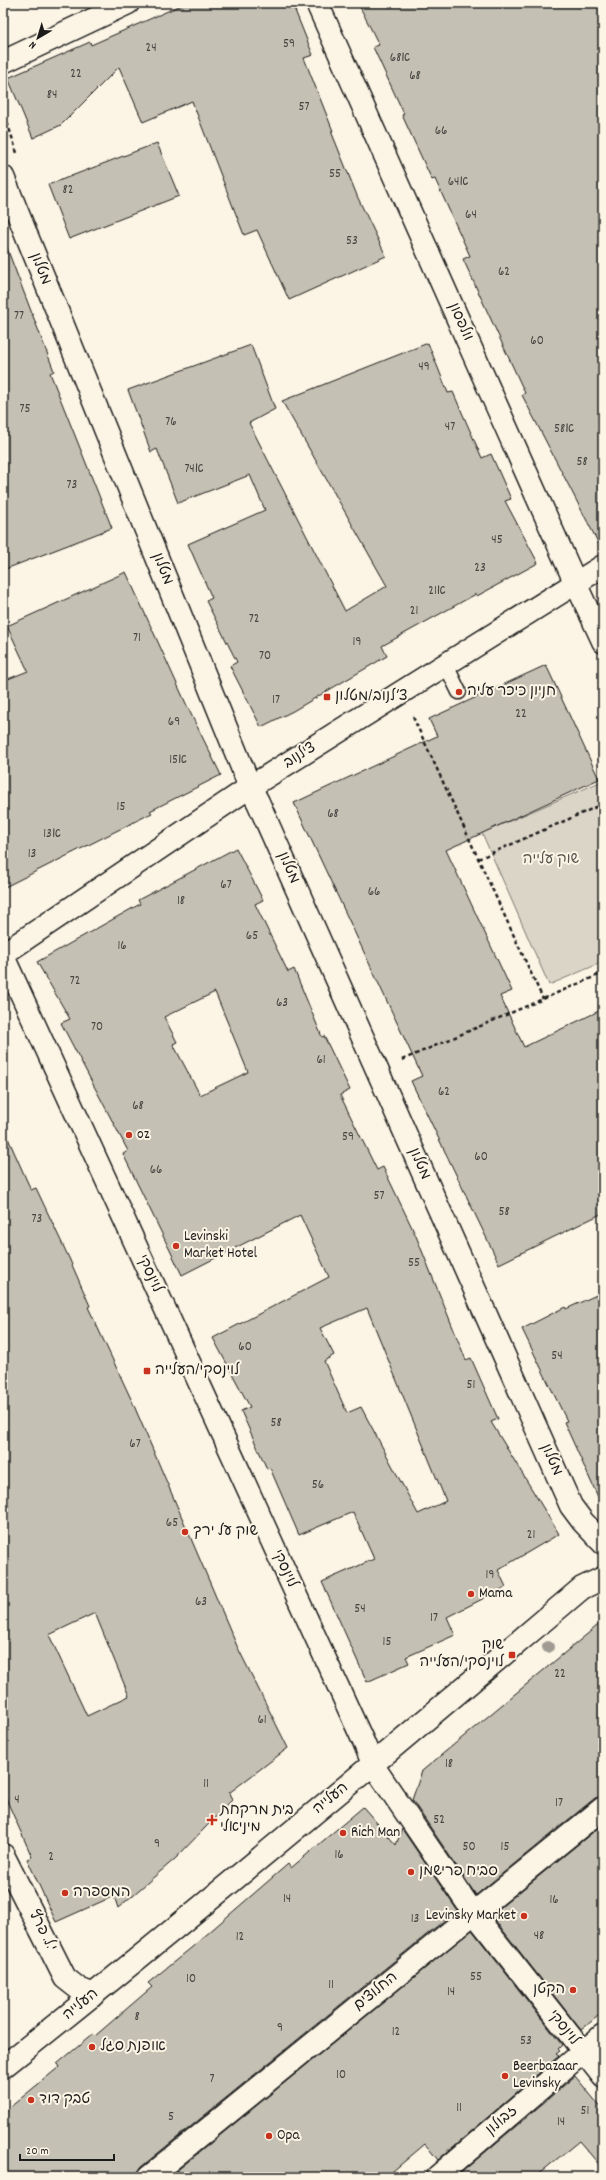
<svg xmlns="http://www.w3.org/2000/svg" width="606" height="2180" font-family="Dekko,'Playpen Sans Hebrew',sans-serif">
<rect width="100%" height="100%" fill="#fcf5e5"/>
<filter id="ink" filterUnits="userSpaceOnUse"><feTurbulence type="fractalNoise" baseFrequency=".025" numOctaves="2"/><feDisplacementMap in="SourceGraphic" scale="8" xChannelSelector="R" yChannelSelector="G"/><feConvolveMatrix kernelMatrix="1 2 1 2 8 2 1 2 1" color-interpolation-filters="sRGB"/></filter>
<g filter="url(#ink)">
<polygon fill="#dbd5c8" stroke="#7c7872" points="600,782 603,789 603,962 549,985 482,833"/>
<g fill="#c4c0b3" stroke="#1c1c1c" fill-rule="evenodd">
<polygon points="186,3 292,3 313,55 304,58 333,131 331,131 358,198 386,256 289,300 257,230 244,235 192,101 143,122 119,67 61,125 33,138 8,78 90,42 91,45"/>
<polygon points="358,3 603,3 603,552 522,395 525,393 463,259 470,256 435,179 432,180 402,115 404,114 373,47 379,45"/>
<polygon points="157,143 179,196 69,239 48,185"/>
<polygon points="3,243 5,243 54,371 50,373 112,528 3,570"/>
<polygon points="428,343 448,393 453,392 482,458 491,454 511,499 505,501 538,563 477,596 476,594 382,646 387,656 293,711 261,727 230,666 237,662 206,601 212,598 188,544 265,510 250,475 178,503 157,449 151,452 128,390 251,345 275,409 249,423 345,611 387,586 282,401"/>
<polygon points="126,572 188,708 221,775 150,811 152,813 3,888 3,681 28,671 7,626"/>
<polygon points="546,665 599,779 446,850 512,991 500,996 524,1047 603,1009 603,1213 499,1264 411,1081 422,1076 294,803 437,736 429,719"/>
<path d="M236 848 263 900 255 904 288 972 294 969 322 1037 324 1036 350 1090 340 1095 377 1170 383 1167 416 1236 466 1360 471 1358 498 1419 491 1422 559 1534 498 1570 506 1587 447 1617 455 1635 406 1657 409 1663 367 1682 322 1582 374 1559 353 1512 299 1535 270 1468 267 1469 241 1411 250 1407 213 1338 329 1277 300 1215 182 1275 123 1154 128 1151 61 1023 70 1019 37 962 140 904 138 900ZM215 992 248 1072 200 1095 173 1044 177 1042 164 1017ZM367 1308 446 1501 418 1514 361 1407 347 1413 324 1361 334 1355 320 1328Z"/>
<path d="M3 1127 31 1190 36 1188 69 1258 90 1306 88 1307 132 1401 237 1646 288 1748 229 1793 232 1800 176 1858 118 1908 114 1896 56 1922 27 1859 32 1857 3 1792ZM95 1613 129 1696 87 1716 49 1635Z"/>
<polygon points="603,1292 603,1508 564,1422 567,1421 522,1329 565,1307 566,1309"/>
<polygon points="603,1621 603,1796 595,1798 476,1895 412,1800 422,1771"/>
<polygon points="363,1807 396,1845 402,1829 457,1910 141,2167 137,2177 3,2177 3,2113 59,2067 57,2064 93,2034 95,2036 152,1987 148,1983 191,1948 288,1864 291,1868"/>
<polygon points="603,1824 603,2012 581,2030 491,1915"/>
<polygon points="472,1930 562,2045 558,2049 560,2051 556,2054 559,2056 438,2160 425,2144 386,2177 169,2177"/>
<polygon points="575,2076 603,2110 603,2169 579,2141 535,2177 456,2177"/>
</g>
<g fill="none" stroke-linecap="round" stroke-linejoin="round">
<defs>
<polyline id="service" points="446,665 459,692"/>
<g id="pedestrian">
<polyline points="576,584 603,642"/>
<polyline points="3,955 364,1743 373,1765 473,1912 603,2077"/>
</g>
<g id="minor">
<polyline points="317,3 576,584"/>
<polyline points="3,177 250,787 258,802 571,1506 583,1522 603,1543"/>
<polyline points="3,1855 65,1978 79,1989 94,1995"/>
<polyline points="149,2177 603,1808"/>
<polyline points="437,2177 603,2035"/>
</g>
<g id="tertiary">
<polyline points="3,62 128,3"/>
<polyline points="3,954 250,787 603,566"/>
<path d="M3 2067C199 1911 391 1750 582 1588L603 1578"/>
</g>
</defs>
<use href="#service" stroke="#1c1c1c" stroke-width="17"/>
<use href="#pedestrian" stroke="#1c1c1c" stroke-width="24"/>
<use href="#minor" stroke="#1c1c1c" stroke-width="25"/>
<use href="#tertiary" stroke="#1c1c1c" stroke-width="25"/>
<g stroke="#1c1c1c" stroke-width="2.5" stroke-dasharray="4 3" stroke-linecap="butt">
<polyline points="3,109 17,153"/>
<polyline points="413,717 543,999"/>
<polyline points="478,859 603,804"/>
<polyline points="402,1060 603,973"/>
</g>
<use href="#service" stroke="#fcf5e5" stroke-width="14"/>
<use href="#pedestrian" stroke="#fcf5e5" stroke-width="21"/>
<use href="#minor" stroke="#fcf5e5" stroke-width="22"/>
<use href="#tertiary" stroke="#fcf5e5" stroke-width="22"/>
</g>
<circle fill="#a09c93" cx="548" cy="1647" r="6"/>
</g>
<g fill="#c8321e" stroke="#fcf5e5" stroke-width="1.5">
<circle cx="459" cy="692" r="4"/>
<rect x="323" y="693" width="8" height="8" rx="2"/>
<circle cx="129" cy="1135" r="4"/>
<circle cx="176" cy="1246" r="4"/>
<rect x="143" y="1367" width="8" height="8" rx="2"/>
<circle cx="185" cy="1532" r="4"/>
<circle cx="471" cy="1594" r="4"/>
<rect x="508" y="1651" width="8" height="8" rx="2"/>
<path d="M210 1814h4v4h4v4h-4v4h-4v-4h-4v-4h4z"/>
<circle cx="343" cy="1833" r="4"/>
<circle cx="411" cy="1872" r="4"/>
<circle cx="65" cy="1893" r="4"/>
<circle cx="524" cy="1916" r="4"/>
<circle cx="573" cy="1990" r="4"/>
<circle cx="92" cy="2047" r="4"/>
<circle cx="505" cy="2076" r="4"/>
<circle cx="31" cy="2100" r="4"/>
<circle cx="269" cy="2136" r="4"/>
</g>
<g text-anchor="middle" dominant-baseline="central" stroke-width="4" stroke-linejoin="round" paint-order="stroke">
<g font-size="13" fill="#464542">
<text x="289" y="44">59</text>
<text x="151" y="48">24</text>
<text x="400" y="58">68א</text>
<text x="76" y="74">22</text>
<text x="415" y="76">68</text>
<text x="52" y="95">84</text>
<text x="304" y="107">57</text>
<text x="441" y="131">66</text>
<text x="335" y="174">55</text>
<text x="458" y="182">64א</text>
<text x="68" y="190">82</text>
<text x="471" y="215">64</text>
<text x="352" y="241">53</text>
<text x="504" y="272">62</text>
<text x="19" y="316">77</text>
<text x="537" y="341">60</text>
<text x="424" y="367">49</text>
<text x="25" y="409">75</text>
<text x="171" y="422">76</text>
<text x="450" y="427">47</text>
<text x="564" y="429">58א</text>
<text x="582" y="462">58</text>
<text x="194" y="469">74א</text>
<text x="72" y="485">73</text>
<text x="497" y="540">45</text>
<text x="480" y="568">23</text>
<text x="437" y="591">21א</text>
<text x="414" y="611">21</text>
<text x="254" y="619">72</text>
<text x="137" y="638">71</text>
<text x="357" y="642">19</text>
<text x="265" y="656">70</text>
<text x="276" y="700">17</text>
<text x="521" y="714">22</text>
<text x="174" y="722">69</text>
<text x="178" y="760">15א</text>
<text x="121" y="807">15</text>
<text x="333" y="814">68</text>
<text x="52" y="834">13א</text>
<text x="32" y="854">13</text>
<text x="226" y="885">67</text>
<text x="374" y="892">66</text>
<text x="181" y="901">18</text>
<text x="252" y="936">65</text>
<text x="122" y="946">16</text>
<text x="75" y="981">72</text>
<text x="282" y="1003">63</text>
<text x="97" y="1027">70</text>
<text x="321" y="1060">61</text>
<text x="444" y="1092">62</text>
<text x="138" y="1106">68</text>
<text x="348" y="1137">59</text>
<text x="481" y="1157">60</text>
<text x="156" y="1170">66</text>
<text x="379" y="1196">57</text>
<text x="504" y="1212">58</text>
<text x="37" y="1219">73</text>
<text x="414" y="1263">55</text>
<text x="245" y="1347">60</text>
<text x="557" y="1356">54</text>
<text x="471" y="1385">51</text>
<text x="276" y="1423">58</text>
<text x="135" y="1444">67</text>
<text x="318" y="1485">56</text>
<text x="172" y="1523">65</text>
<text x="531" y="1535">21</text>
<text x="490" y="1575">19</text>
<text x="201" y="1602">63</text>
<text x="360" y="1609">54</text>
<text x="434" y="1618">17</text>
<text x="387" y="1642">15</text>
<text x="560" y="1674">22</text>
<text x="262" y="1720">61</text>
<text x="449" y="1764">18</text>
<text x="206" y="1784">11</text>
<text x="17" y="1800">4</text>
<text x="559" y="1803">17</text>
<text x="439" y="1820">52</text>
<text x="157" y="1844">9</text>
<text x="469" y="1847">50</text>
<text x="505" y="1847">15</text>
<text x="339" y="1855">16</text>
<text x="51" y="1857">2</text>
<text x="287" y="1899">14</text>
<text x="554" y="1900">16</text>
<text x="415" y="1919">13</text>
<text x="539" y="1936">48</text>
<text x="240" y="1937">12</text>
<text x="476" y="1977">55</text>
<text x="191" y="1979">10</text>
<text x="331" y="1985">11</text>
<text x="451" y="1992">14</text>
<text x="137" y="2017">8</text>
<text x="280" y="2028">9</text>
<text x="396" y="2032">12</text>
<text x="526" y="2041">53</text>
<text x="341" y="2075">10</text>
<text x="212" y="2079">7</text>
<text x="459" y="2108">11</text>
<text x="585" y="2111">51</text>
<text x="171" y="2117">5</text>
<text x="561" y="2122">14</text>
</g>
<g font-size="15" fill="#1c1c1c" stroke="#fcf5e5">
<text transform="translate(40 269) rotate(68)">מטלון</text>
<text transform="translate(460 322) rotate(66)">וולפסון</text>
<text transform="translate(162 569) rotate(68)">מטלון</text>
<text transform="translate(300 756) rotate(-32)">צ'לנוב</text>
<text transform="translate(288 868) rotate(66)">מטלון</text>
<text transform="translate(419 1164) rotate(66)">מטלון</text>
<text transform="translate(149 1274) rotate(65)">לוינסקי</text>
<text transform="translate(551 1460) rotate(66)">מטלון</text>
<text transform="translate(284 1569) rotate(65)">לוינסקי</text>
<text transform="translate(331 1799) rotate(-39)">העלייה</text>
<text transform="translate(42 1931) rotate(63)">י.ל. פרץ</text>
<text transform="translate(376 1992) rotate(-39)">החלוצים</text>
<text transform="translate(81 2005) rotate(-39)">העלייה</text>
<text transform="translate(563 2028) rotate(52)">לוינסקי</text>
<text transform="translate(502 2121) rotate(-41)">זבולון</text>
</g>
<g font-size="15" fill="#1c1c1c" stroke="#fcf5e5" text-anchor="start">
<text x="467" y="692">חניון כיכר עליה</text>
<text x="335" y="697">צ׳לנוב/מטלון</text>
<text x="137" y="1135">oz</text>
<text x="184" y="1237">Levinski<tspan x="184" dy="17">Market Hotel</tspan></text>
<text x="155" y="1371">לוינסקי/העלייה</text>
<text x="193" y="1532">שוק על ירך</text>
<text x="479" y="1594">Mama</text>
<text x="504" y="1646" text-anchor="end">שוק<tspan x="504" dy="17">לוינסקי/העלייה</tspan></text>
<text x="220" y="1811">בית מרקחת<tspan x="220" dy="17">מיניאלי</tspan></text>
<text x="351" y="1833">Rich Man</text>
<text x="419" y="1872">סביח פרישמן</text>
<text x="73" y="1893">המספרה</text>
<text x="516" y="1916" text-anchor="end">Levinsky Market</text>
<text x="565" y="1990" text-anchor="end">הקטן</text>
<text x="100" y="2047">אופנת סגל</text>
<text x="513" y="2067">Beerbazaar<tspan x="513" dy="17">Levinsky</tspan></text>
<text x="39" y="2100">טבק דוד</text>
<text x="277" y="2136">Opa</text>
</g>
<g font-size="15" fill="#555450" stroke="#fcf5e5">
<text x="551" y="860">שוק עלייה</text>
</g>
</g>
<rect width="606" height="2180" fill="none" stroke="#fcf5e5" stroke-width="16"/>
<rect x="8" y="8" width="590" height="2164" fill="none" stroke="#1c1c1c" stroke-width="1.5" filter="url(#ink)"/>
<g transform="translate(38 38) rotate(218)" stroke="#fcf5e5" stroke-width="3" paint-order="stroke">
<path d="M0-3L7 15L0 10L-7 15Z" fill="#1c1c1c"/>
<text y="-6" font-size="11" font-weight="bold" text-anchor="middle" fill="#1c1c1c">N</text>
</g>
<path d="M20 2154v6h94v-6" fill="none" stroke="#1c1c1c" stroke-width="2"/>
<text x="26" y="2154" font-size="12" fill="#1c1c1c" stroke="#fcf5e5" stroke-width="3" paint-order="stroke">20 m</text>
</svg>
